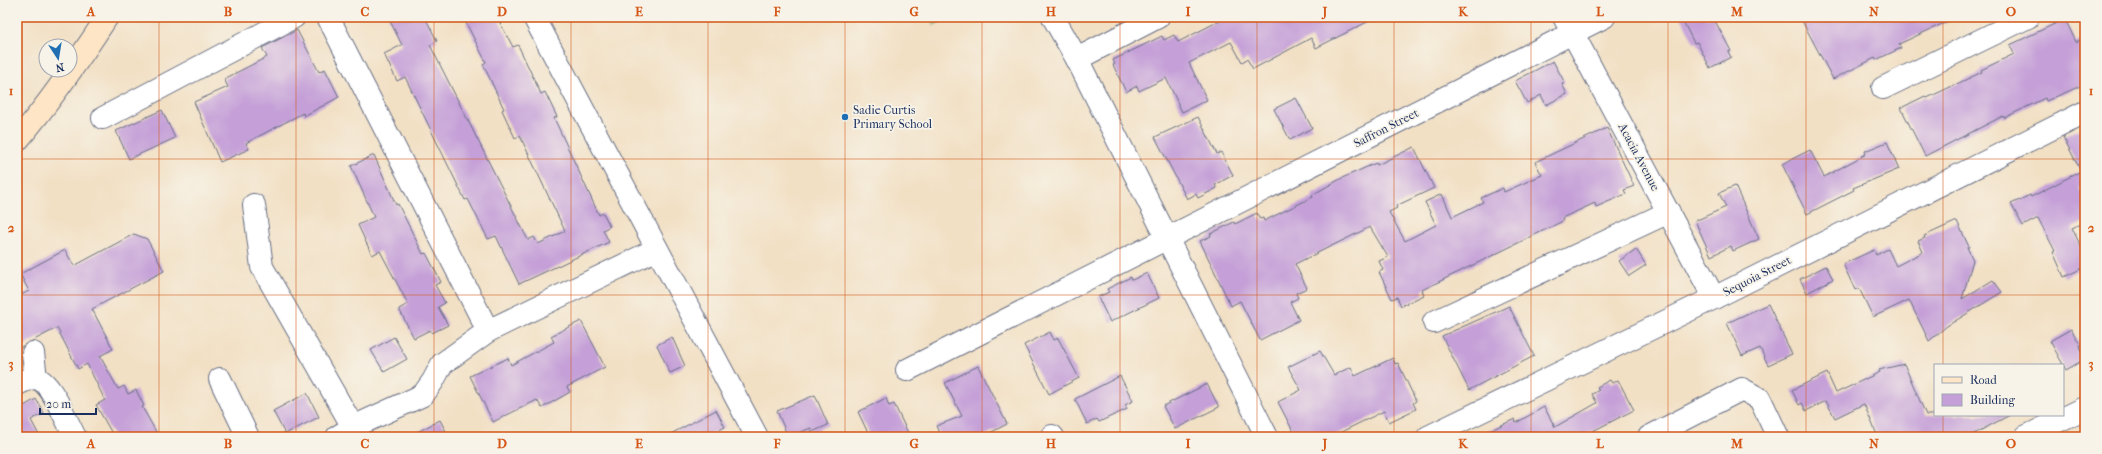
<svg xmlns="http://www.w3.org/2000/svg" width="2102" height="454" font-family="'IM FELL French Canon',serif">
<rect width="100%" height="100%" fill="#f7f3e8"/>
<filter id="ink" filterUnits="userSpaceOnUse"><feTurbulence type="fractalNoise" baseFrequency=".025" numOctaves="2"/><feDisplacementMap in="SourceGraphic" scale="8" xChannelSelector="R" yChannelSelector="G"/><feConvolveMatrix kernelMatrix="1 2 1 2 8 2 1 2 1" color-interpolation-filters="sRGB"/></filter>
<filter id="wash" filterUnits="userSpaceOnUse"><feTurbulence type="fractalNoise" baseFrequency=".012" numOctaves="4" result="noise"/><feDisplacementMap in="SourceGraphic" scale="16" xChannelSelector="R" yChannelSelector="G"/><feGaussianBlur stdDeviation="0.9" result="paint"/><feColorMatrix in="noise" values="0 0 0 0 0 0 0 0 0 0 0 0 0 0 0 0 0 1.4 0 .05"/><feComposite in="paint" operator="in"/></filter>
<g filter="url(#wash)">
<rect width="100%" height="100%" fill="#f2e0c5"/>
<polygon fill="#9ddb91" stroke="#5c8578" points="930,17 949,17 934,25"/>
<g id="blocks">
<g fill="#c5a0d8">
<polygon points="388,17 425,17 437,41 430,45 528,240 534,237 538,244 565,231 520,136 515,138 502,110 504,109 483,64 486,62 466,23 477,17 497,17 513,47 518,45 541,94 545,92 557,117 554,118 599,215 603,213 610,226 603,230 609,242 519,284 496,236 488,239 468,199 465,200 405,77 397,81 384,54 402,45"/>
<polygon points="1227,17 1377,17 1316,48 1311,38 1253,69 1247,59 1242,62 1231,42 1189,63 1207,100 1182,112 1166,78 1139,91 1137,86 1126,92 1113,65 1115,64 1113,60 1162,36 1164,40 1174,35 1178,42"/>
<polygon points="1681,17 1713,17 1731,51 1728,52 1731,57 1710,68 1697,42 1694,43"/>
<polygon points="1800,17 1957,17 1899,44 1901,48 1876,60 1875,58 1833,79"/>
<polygon points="2065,19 2076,42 2085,38 2085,84 2046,101 2045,98 2004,118 2003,116 1925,156 1901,108 1925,96 1927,98 1982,72 1981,70 2014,54 2010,45"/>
<polygon points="297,30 319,72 325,69 339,97 304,116 303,113 246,143 249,149 220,162 194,102 228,87 224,79 267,57 262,48"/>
<polygon points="1553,61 1565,83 1562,84 1567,94 1546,105 1541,95 1527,103 1515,81"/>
<polygon points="1296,98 1312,128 1290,140 1274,109"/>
<polygon points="162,110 175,138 129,159 116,131"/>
<polygon points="1198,117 1217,154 1221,152 1233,175 1215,185 1217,188 1198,198 1196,194 1187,199 1155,137"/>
<polygon points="2085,126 2085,185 2079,188 2085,199 2085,222 2072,228 2085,255 2085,267 2064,277 2053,252 2055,251 2038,218 2023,226 2011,204 2030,195 2031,197 2081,171 2063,137"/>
<polygon points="1607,128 1634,186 1624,190 1626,194 1596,207 1595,203 1562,218 1563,221 1422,290 1424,295 1401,306 1397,297 1392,299 1379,272 1383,270 1379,261 1388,257 1370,227 1295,264 1307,288 1296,293 1298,298 1290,302 1299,320 1260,340 1240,301 1231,306 1200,241 1211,236 1210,234 1234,222 1235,224 1257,213 1260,219 1263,218 1264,221 1313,197 1312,195 1342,178 1376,163 1377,165 1414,147 1434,188 1396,206 1397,208 1389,212 1405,241 1436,225 1425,202 1442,194 1452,217 1483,202 1481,198 1503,188 1504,192 1542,175 1535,162"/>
<polygon points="1887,142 1899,169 1853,188 1854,190 1807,214 1782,164 1810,150 1824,177 1866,154 1865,151"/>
<polygon points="374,155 396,205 398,204 423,254 426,253 441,282 435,285 445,303 438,307 448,325 432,333 430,330 414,338 399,309 408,304 380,251 372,255 358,225 374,217 351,166"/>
<polygon points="1735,186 1759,239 1733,251 1731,246 1711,256 1695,221 1726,207 1719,193"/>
<polygon points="1957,221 1969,247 1967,247 1973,260 1962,299 1993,280 2002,292 1947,326 1929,341 1909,300 1873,317 1859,288 1855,290 1843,264 1874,250 1876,255 1888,249 1896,266 1923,252 1918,241 1925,238 1924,236"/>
<polygon points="134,234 147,239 164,271 92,309 113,349 100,356 118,389 124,386 128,394 136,390 144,406 142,407 159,437 114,437 96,405 105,400 87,364 78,369 57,328 17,349 17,297 29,291 20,274 65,250 74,266"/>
<polygon points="1636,249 1646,265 1629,276 1619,261"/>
<polygon points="1826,266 1833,279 1807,293 1800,279"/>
<polygon points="1147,273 1159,298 1110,322 1098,297 1109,292 1107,289 1131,277 1132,280"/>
<polygon points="1768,304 1792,354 1768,365 1760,348 1742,356 1727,323"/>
<polygon points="1509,306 1534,356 1469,390 1442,336"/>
<polygon points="581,321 605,367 567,387 570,392 542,408 537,400 493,422 470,376 508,358 511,365 554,342 551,336"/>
<polygon points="2071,329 2081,346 2080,347 2085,359 2066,370 2050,341"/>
<polygon points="1050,332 1054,340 1058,338 1079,378 1049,394 1024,345"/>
<polygon points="394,337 407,359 384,372 371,350"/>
<polygon points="672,337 685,366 670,373 657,345"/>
<polygon points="1320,351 1334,375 1351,367 1355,376 1393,358 1395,364 1398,363 1416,401 1413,403 1416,409 1389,422 1384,411 1331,437 1296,437 1278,402 1301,390 1288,367"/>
<polygon points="1904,364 1926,415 2010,415 1968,437 1878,437 1864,404 1835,418 1826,401 1806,411 1802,403 1799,405 1792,390 1827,373 1836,393 1880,372 1879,370"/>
<polygon points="978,366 1007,424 982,437 941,437 936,426 962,416 945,383"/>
<polygon points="1120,376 1133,401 1125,405 1127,409 1099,422 1097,419 1087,424 1075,399"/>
<polygon points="1610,380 1612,383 1618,380 1634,410 1581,437 1475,437 1515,419 1516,423 1544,407 1555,427 1597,403 1592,394 1599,390 1597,387"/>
<polygon points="1207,384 1219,407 1175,429 1163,406"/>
<polygon points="307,393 319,417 285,434 273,411"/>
<polygon points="815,395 828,425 812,432 811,428 788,437 777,411"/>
<polygon points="17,396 24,406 36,399 44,413 31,420 40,437 17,437"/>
<polygon points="886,398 889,406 894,404 910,437 870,437 858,412"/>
<polygon points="716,410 725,427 706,437 665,437"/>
<polygon points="440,420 449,437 408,437"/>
</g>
</g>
</g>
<g filter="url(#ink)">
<use href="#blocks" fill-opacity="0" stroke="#666d82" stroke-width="1"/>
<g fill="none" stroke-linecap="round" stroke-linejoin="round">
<defs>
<g id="street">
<polyline points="328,17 488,331 657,249"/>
<polyline points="534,17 757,437"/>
<polyline points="1053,17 1077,59 1267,437"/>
<polyline points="1564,17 1714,298"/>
<polyline points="1077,59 1158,17"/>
<polyline points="1883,88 2028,17"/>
<polyline points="103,118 294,17"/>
<polyline points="254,205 262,267 353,427"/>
<polyline points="1434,322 1669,212"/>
<polyline points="33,353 36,378"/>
<polyline points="907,370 1604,17"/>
<polyline points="220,379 248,437"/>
<path d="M17 384C23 382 28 378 35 378 50 379 68 424 75 437"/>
<polyline points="1052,436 1053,437"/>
<polyline points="337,437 353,427 423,395 433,381 442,364 488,331"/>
<polyline points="1428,437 1714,298 2085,112"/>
<polyline points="1649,437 1742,389 1760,399 1778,437"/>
<polyline points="2025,437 2085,408"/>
</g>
<path id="secondary" d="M17 141C50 102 79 60 107 17"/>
</defs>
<use href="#street" stroke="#666d82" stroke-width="24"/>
<use href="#secondary" stroke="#666d82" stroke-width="24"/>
<use href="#street" stroke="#fff" stroke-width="22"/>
<use href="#secondary" stroke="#fde5c5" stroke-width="22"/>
</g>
</g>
<path fill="none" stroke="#d45514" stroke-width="1" stroke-opacity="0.55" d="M159 17V437M296 17V437M434 17V437M571 17V437M708 17V437M845 17V437M982 17V437M1120 17V437M1257 17V437M1394 17V437M1531 17V437M1668 17V437M1806 17V437M1943 17V365M17 159H2085M17 295H2085M1943 415V437"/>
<circle fill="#1f6fb2" stroke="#f7f3e8" stroke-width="1.5" cx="845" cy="117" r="4"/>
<g text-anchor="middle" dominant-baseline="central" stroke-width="3.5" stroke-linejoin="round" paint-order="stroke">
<g font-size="12" fill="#1b2f5e" stroke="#f7f3e8" text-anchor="start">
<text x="853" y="110">Sadie Curtis<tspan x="853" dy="14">Primary School</tspan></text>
</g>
<g font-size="12" fill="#1b2f5e" stroke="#f7f3e8">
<text transform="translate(1386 128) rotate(-27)">Saffron Street</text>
<text transform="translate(1639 157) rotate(62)">Acacia Avenue</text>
<text transform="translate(1757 276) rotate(-27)">Sequoia Street</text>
</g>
</g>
<rect width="2102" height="454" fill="none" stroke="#f7f3e8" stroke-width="44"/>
<rect x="1934" y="364" width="130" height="52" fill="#f7f3e8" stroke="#9fa5b1"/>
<rect x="1942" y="377" width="20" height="6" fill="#fde5c5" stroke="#9fa5b1"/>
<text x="1970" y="384" font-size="12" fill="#1b2f5e">Road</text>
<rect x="1942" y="394" width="20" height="12" fill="#c5a0d8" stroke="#9fa5b1"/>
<text x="1970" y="404" font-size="12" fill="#1b2f5e">Building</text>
<g transform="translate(58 58) rotate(168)"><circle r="19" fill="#f7f3e8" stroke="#9fa5b1"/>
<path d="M0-3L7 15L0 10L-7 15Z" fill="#1f6fb2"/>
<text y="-6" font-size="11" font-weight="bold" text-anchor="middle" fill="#1b2f5e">N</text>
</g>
<path d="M40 408v6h56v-6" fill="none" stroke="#1b2f5e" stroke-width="2"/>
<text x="46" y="408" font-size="12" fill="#1b2f5e" stroke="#f7f3e8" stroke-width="3" paint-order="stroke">20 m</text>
<rect x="22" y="22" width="2058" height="410" fill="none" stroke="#d45514" stroke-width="1.5"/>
<g font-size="13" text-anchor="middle" font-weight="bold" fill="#d45514">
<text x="91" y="16">A</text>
<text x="228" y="16">B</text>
<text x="365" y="16">C</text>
<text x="502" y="16">D</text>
<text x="639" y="16">E</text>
<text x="777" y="16">F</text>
<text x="914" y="16">G</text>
<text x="1051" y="16">H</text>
<text x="1188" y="16">I</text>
<text x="1325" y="16">J</text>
<text x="1463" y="16">K</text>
<text x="1600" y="16">L</text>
<text x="1737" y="16">M</text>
<text x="1874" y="16">N</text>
<text x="2011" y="16">O</text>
<text x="11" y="95">1</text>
<text x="2091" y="95">1</text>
<text x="11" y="232">2</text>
<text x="2091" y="232">2</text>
<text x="11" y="368">3</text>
<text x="2091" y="368">3</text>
<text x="91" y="448">A</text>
<text x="228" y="448">B</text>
<text x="365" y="448">C</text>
<text x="502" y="448">D</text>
<text x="639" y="448">E</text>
<text x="777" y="448">F</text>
<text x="914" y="448">G</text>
<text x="1051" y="448">H</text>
<text x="1188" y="448">I</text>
<text x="1325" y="448">J</text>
<text x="1463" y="448">K</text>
<text x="1600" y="448">L</text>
<text x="1737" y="448">M</text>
<text x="1874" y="448">N</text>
<text x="2011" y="448">O</text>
</g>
</svg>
